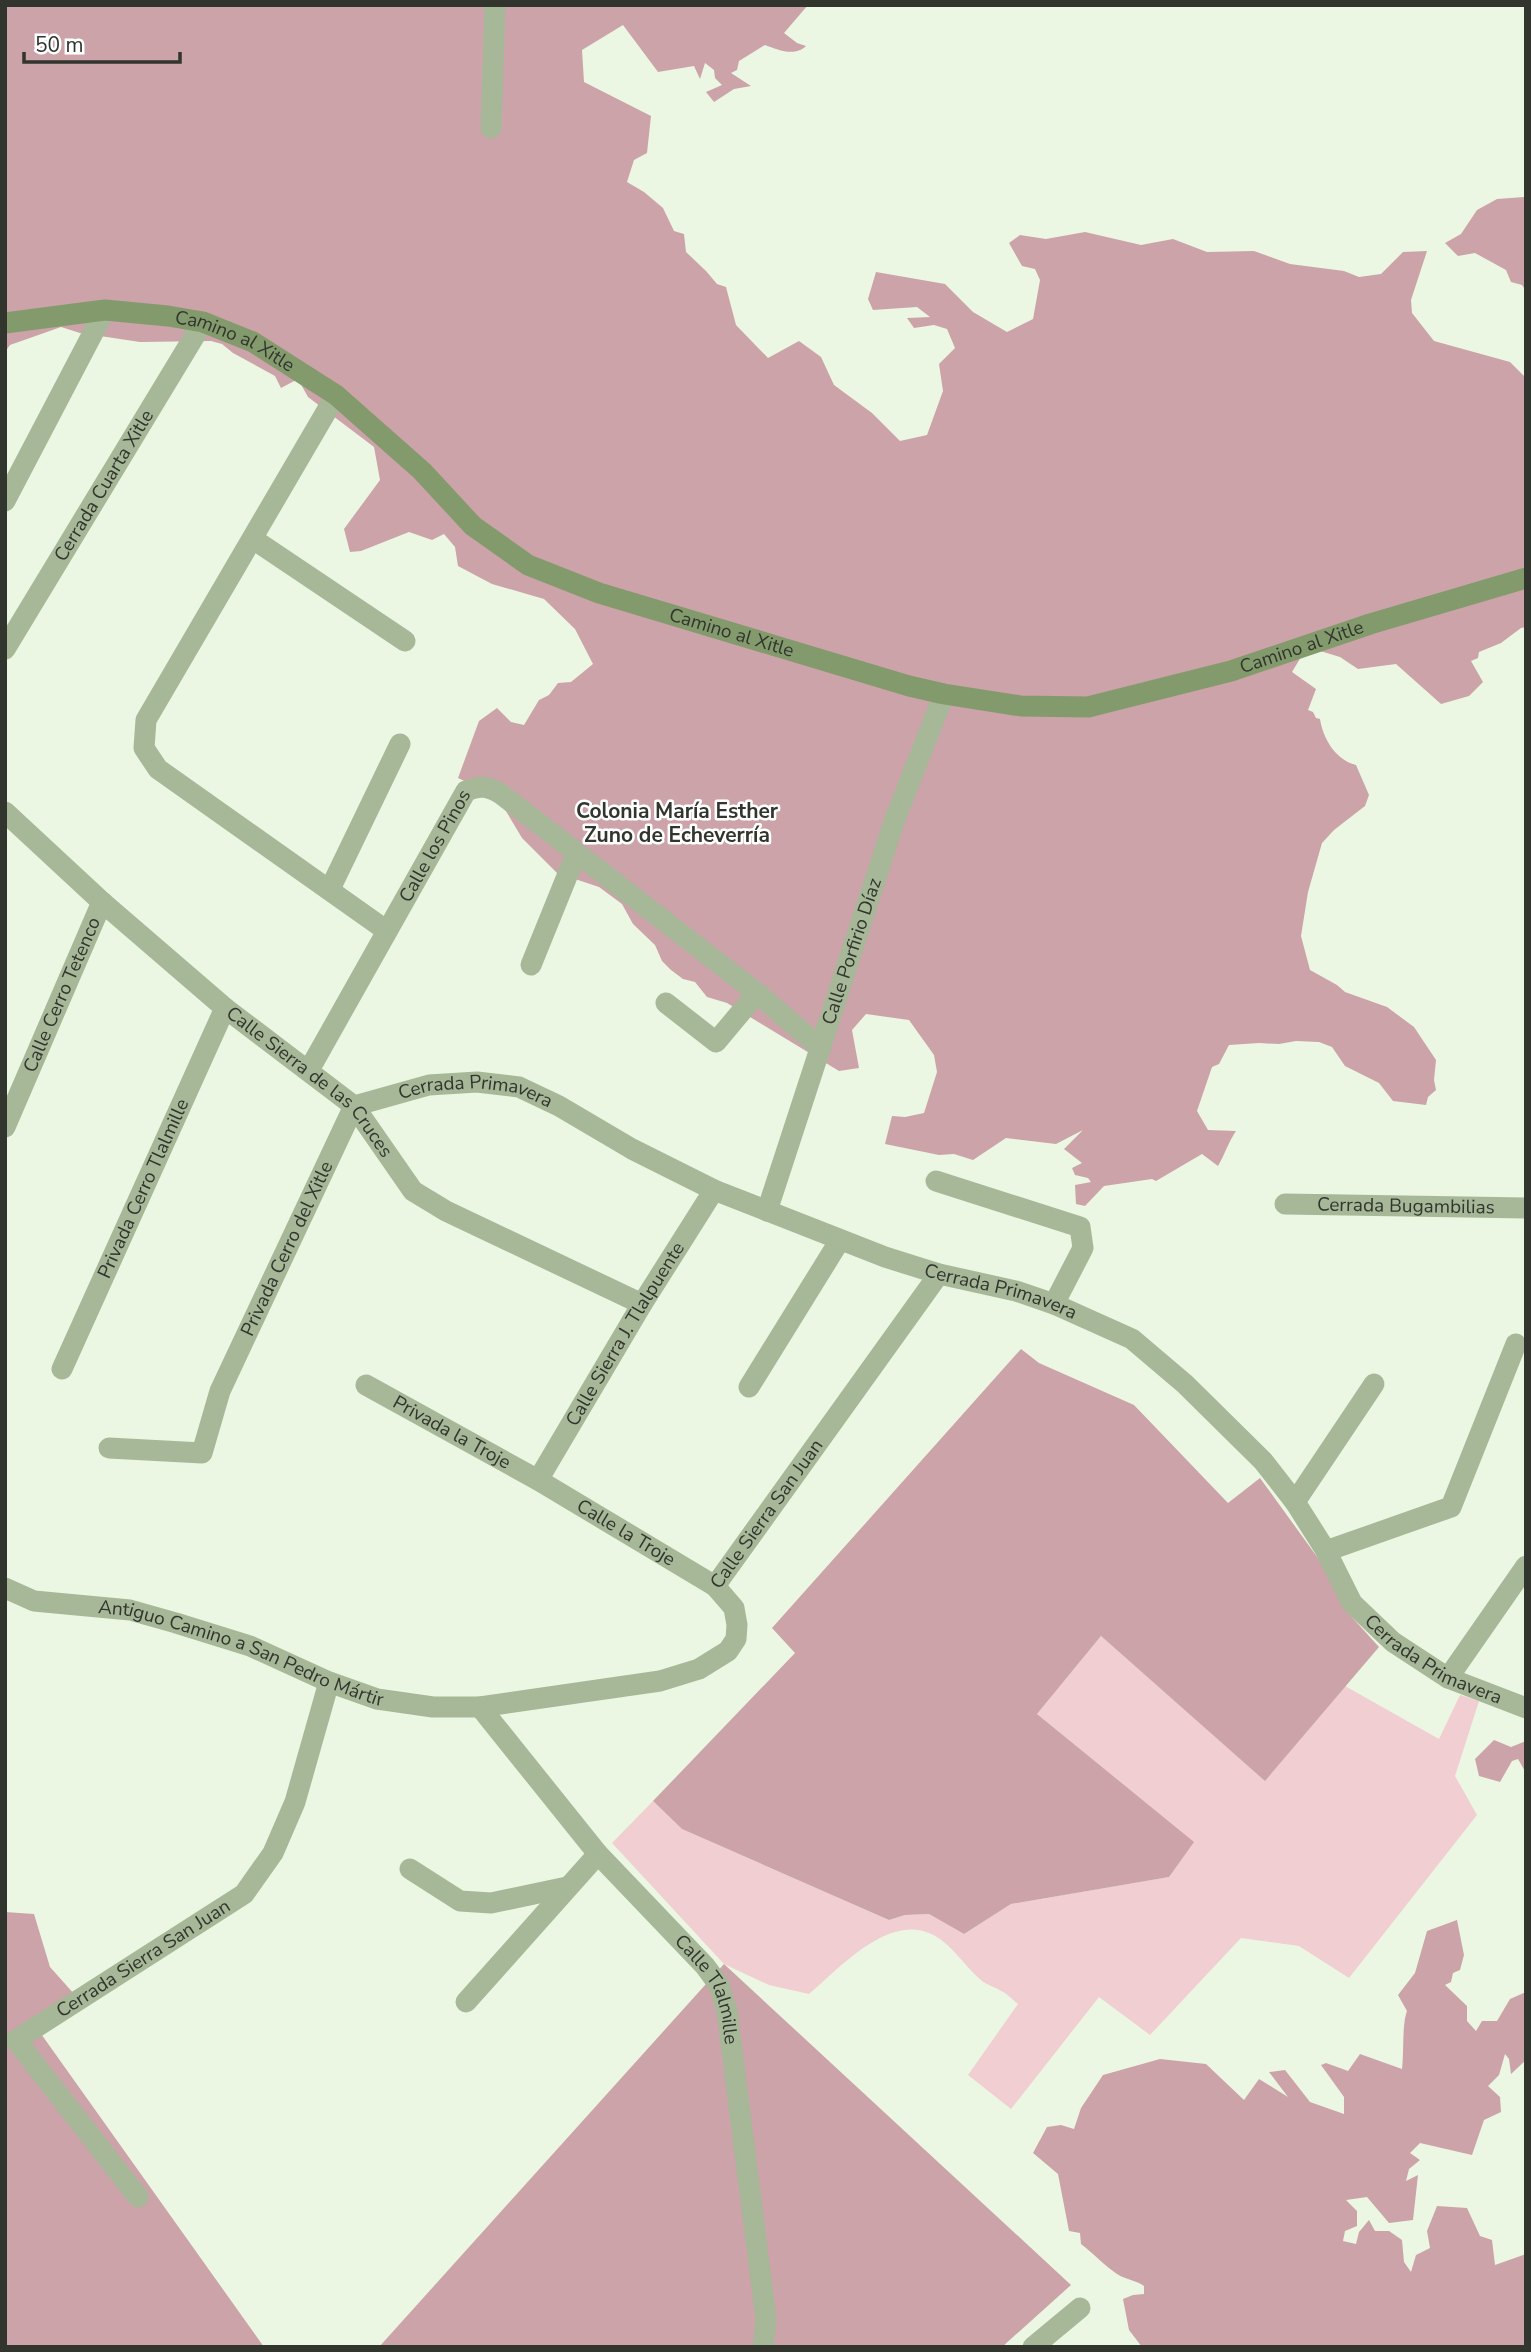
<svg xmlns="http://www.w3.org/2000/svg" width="1531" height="2352" font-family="'Nunito Sans',sans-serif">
<rect width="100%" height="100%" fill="#ecf7e3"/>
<path fill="#f0ced2" d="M1101 1636 1265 1780 1345 1686 1439 1739 1460 1695 1479 1701 1455 1776 1477 1815 1349 1978 1299 1946 1241 1938 1150 2035 1099 1997 1011 2109 968 2075 1018 2004C1013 2000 1008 1994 1001 1991 995 1987 987 1985 982 1981 964 1966 951 1942 929 1933 887 1915 838 1969 809 1994L769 1985 724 1964 612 1843 653 1801 682 1829 889 1920 905 1915 929 1914 964 1934 1011 1904 1168 1877 1193 1842 1037 1714Z"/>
<g fill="#cba3a9">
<path d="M5 5H808L784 33 797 43 806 46C795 57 778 50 765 45L739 61 737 70 731 73 751 86 734 89 714 102 706 92 722 85 715 78 714 70 705 63 700 79 694 66 658 72 623 25 582 50 584 82 651 116 647 153 634 160 627 182 644 192 663 208 674 231 684 234 686 252 706 271 717 284 726 287 736 325 768 358 799 341 821 357 834 385 872 413 900 441 927 435 943 391 939 364 955 348 947 329 934 325 914 328 907 318 930 317 917 307 873 310 868 299 876 272 945 284 973 312 1007 332 1033 319 1040 280 1035 269 1022 266 1009 243 1020 235 1046 239 1085 232 1141 245 1173 239 1207 252 1254 251 1290 264 1344 271 1359 277 1381 274 1403 252 1427 251 1411 300 1412 313 1434 341 1510 362 1526 378V627L1521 628 1501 643 1479 652 1478 658 1471 661 1483 682 1469 696 1441 704 1396 664 1358 669 1340 657 1307 647 1292 672 1316 689 1308 710 1313 712 1316 718 1320 719C1323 739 1336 760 1356 765L1369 795 1365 806 1334 830 1322 843 1308 892 1301 936 1310 970 1337 985 1345 992 1387 1007 1414 1027 1436 1060 1434 1080 1436 1090 1428 1097 1426 1105 1393 1101 1379 1083 1345 1066 1332 1047 1319 1042 1296 1041 1279 1044 1259 1043 1229 1045 1219 1064 1212 1067 1197 1111 1208 1130 1236 1131C1228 1143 1225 1154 1218 1166L1202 1154 1156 1181 1152 1179 1104 1186 1085 1206 1076 1204 1075 1185 1091 1182 1088 1178 1075 1175 1072 1168 1082 1163 1064 1149 1083 1130 1056 1144 1006 1138 973 1160 954 1154 939 1155 885 1144 892 1116 905 1117 924 1113 937 1072 934 1055 909 1020 866 1014 852 1030 859 1068 839 1071 727 1003 707 997 695 982 683 979 671 970 662 961 655 945 633 924 622 904 599 887 557 873 522 838 497 796 458 778 479 721 497 708 511 722 524 725 539 700 549 695 558 683 571 682 593 664 575 629 544 599 492 584 458 566 455 547 444 534 432 540 409 532 361 551 350 552 344 529 380 480 374 447 308 397 298 379 281 388 275 376 233 353 222 344 211 341 140 342 80 333 61 327 10 345 5 352Z"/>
<polygon points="1524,197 1526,202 1526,291 1522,285 1511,282 1506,270 1475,253 1458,256 1445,243 1461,234 1477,210 1497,199"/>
<polygon points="1021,1349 1039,1363 1134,1405 1228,1503 1260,1478 1323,1565 1349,1614 1379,1647 1265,1781 1101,1636 1037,1714 1194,1842 1169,1877 1011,1904 964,1934 929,1914 905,1915 889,1920 682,1829 653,1801 795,1653 772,1628"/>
<polygon points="1494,1740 1511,1747 1526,1741 1526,1773 1518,1759 1512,1761 1500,1782 1479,1776 1475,1759"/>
<polygon points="5,1912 34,1914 50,1967 75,1995 34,2024 264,2347 5,2347"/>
<path d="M1457 1920 1464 1955 1460 1970 1453 1973 1451 1982 1445 1985 1467 2006V2021L1476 2031 1482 2021H1497L1510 1999 1526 1992V2060L1511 2074 1509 2059 1505 2054 1499 2075 1488 2086 1500 2097 1501 2112 1484 2120 1472 2155 1420 2143 1410 2153 1420 2160 1409 2169 1406 2181 1418 2175 1413 2220 1389 2223 1367 2197 1346 2200 1357 2211V2226L1345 2231 1343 2241 1356 2244 1359 2232 1369 2220 1375 2231H1389L1402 2240 1404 2262 1411 2272 1416 2255 1430 2248 1427 2231 1437 2206 1467 2208 1480 2236 1492 2240 1495 2265 1526 2254V2347H1142L1129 2330 1123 2299 1133 2295 1144 2294V2286C1136 2280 1126 2280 1117 2274 1104 2265 1094 2254 1081 2244L1080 2233 1069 2231 1058 2174 1033 2153 1047 2127 1061 2125 1074 2129 1081 2108 1103 2075 1160 2059 1206 2064 1244 2100 1259 2079 1288 2097 1269 2072 1285 2070 1310 2102 1344 2114V2097L1321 2065 1326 2063 1348 2071 1360 2054 1402 2069C1404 2053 1402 2024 1407 2011L1398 1995 1415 1973 1427 1931Z"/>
<polygon points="724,1964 1071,2285 1002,2347 379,2347"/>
</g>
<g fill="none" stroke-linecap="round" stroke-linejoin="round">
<g stroke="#a7b898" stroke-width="21">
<polyline points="491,128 495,5"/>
<polyline points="336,395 146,720 144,748 158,769 387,931"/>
<polyline points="5,501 105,310"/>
<polyline points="253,539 405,641"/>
<path id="s1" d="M5 649 203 322"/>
<path id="s2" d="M5 812 102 902 225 1008 354 1106 413 1191 446 1211 642 1304"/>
<polyline points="330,889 400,744"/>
<polyline points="531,965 576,854"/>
<polyline points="666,1003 716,1042 757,993"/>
<path id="s3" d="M309 1070 466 791C480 785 488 786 501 794L757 993 821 1048"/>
<path id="s4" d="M5 1127 102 902"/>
<polyline points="936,1181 1080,1227 1083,1248 1054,1304"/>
<path id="s5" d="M1285 1204 1526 1208"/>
<path id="s6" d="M767 1211 895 819 944 694"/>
<path id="s7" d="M62 1369 225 1008"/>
<path id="s8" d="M366 1385 538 1480 715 1586"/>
<polyline points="749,1387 840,1240"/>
<path id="s9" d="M109 1448 202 1453 220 1391 354 1106 429 1085 477 1082 519 1087 559 1106 632 1149 714 1190 885 1257 939 1274 1016 1291 1054 1304 1132 1339 1185 1384 1263 1461 1295 1502 1326 1551 1352 1603 1393 1642 1448 1678 1526 1708"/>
<path id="s10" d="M538 1480 642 1304 714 1190"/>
<polyline points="1295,1502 1374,1384"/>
<polyline points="1326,1551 1451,1507 1516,1344"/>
<path id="s11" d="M5 1588 34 1601 130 1610 176 1623 250 1646 329 1682 377 1699 433 1707H480L660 1681 699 1669 728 1651 736 1639 737 1625 734 1608 715 1586 939 1274"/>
<polyline points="1448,1678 1526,1566"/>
<path id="s12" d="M480 1707 598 1854 705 1966 719 1985 727 2011 766 2319 763 2347"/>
<polyline points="410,1869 460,1901 491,1903 567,1887"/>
<polyline points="466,2002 598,1854"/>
<path id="s13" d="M138 2197 16 2040 244 1894 273 1853 295 1802 329 1682"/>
<polyline points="1033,2347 1080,2308"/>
</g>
<path stroke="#839b6c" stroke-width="21" id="s14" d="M5 323 105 310 168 316 203 322 253 342 336 395 422 471 473 526 528 565 599 593 909 686 944 694 1021 706 1088 707 1231 671 1370 624 1526 578"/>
</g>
<g text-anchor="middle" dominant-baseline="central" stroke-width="5" stroke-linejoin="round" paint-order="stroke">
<g font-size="19" fill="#31352e" stroke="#fff">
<text stroke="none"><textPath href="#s14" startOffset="236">Camino al Xitle</textPath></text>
<text stroke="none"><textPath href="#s1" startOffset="191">Cerrada Cuarta Xitle</textPath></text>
<text stroke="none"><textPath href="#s14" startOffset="824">Camino al Xitle</textPath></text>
<text stroke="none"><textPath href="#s14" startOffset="1412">Camino al Xitle</textPath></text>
<text stroke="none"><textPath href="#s3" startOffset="257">Calle los Pinos</textPath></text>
<text stroke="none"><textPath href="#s6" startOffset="273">Calle Porfirio Díaz</textPath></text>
<text stroke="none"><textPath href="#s4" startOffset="144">Calle Cerro Tetenco</textPath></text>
<text stroke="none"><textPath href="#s2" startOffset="408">Calle Sierra de las Cruces</textPath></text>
<text stroke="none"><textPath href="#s9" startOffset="598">Cerrada Primavera</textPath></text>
<text stroke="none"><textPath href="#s7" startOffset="198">Privada Cerro Tlalmille</textPath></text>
<text stroke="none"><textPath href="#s5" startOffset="121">Cerrada Bugambilias</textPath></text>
<text stroke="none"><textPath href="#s9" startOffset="315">Privada Cerro del Xitle</textPath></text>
<text stroke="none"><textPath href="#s9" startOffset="1166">Cerrada Primavera</textPath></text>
<text stroke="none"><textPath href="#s10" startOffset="170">Calle Sierra J. Tlalpuente</textPath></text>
<text stroke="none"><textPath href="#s8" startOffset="98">Privada la Troje</textPath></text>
<text stroke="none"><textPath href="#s11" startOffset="915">Calle Sierra San Juan</textPath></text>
<text stroke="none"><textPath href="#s8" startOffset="299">Calle la Troje</textPath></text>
<text stroke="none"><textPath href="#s11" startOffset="247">Antiguo Camino a San Pedro Mártir</textPath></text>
<text stroke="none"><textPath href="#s9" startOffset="1754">Cerrada Primavera</textPath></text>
<text stroke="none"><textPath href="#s13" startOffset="350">Cerrada Sierra San Juan</textPath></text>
<text stroke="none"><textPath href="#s12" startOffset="366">Calle Tlalmille</textPath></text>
</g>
<g font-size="21" font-weight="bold" fill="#31352e" stroke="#fff">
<text x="677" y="811">Colonia María Esther<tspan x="677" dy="24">Zuno de Echeverría</tspan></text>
</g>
</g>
<rect width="1531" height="2352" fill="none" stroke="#31352e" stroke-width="14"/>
<path d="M24 52v10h156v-10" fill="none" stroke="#31352e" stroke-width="3.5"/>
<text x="35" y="52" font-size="21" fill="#31352e" stroke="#ffffff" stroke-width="5" paint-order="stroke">50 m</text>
</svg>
